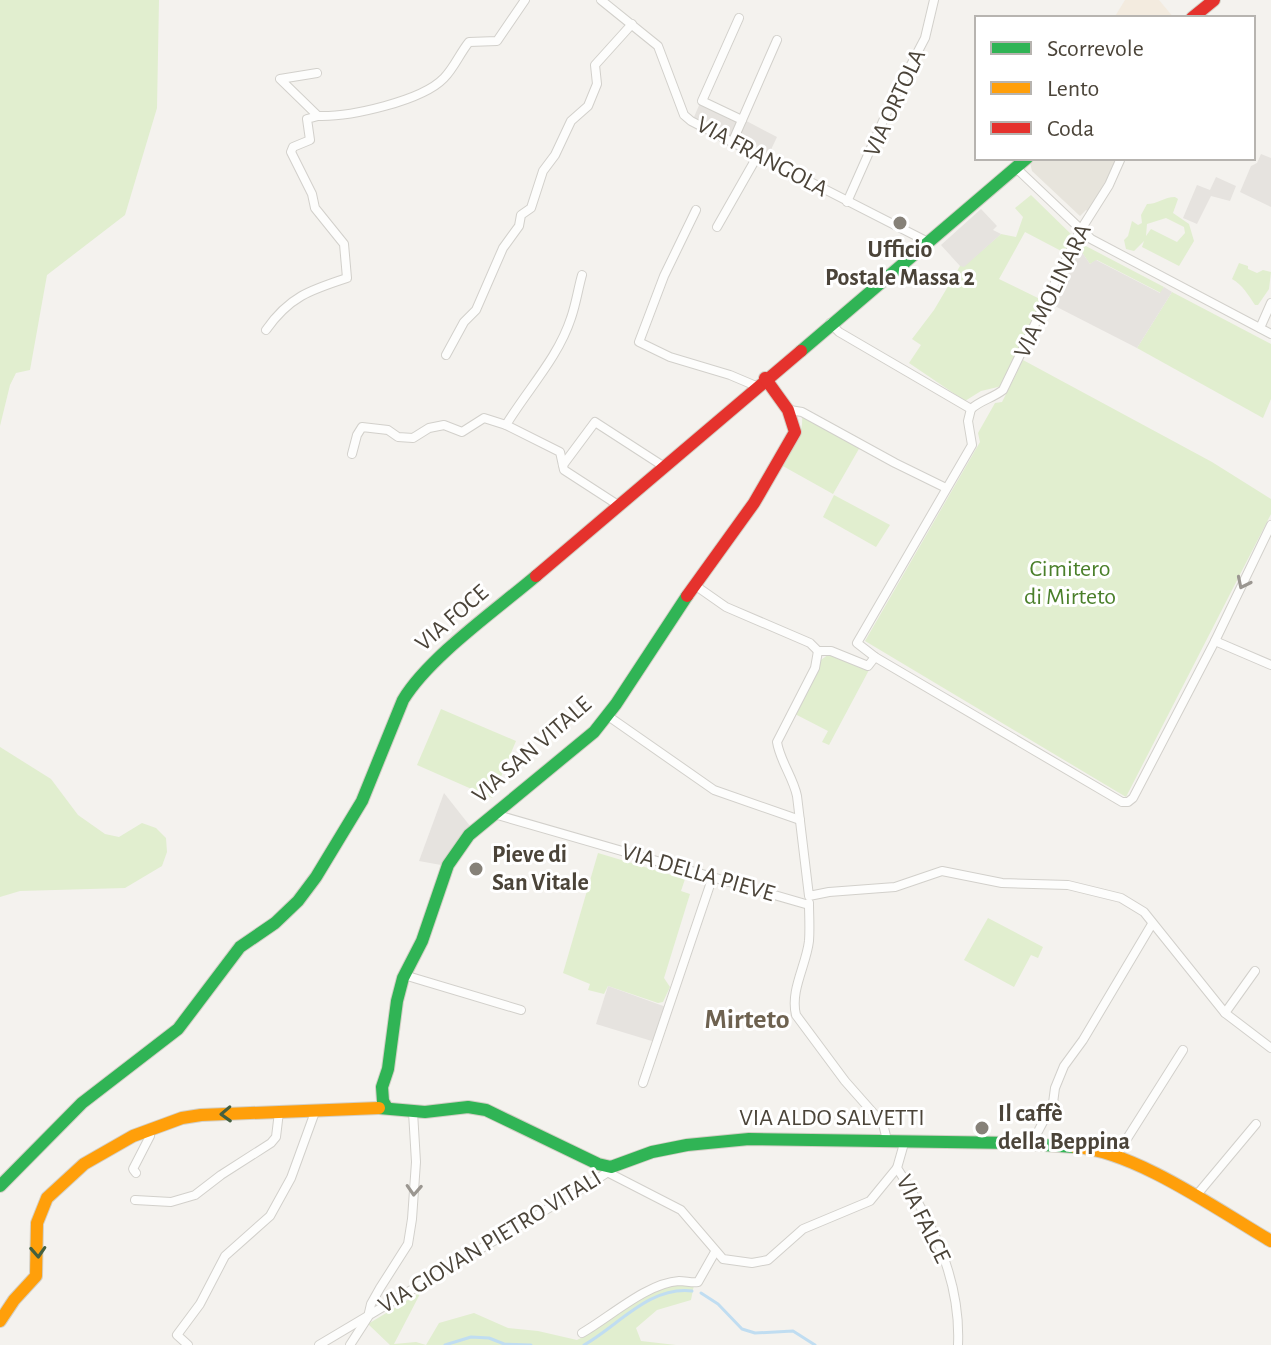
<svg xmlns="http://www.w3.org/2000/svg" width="1271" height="1345" font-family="'Alegreya Sans',sans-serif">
<rect width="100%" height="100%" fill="#f4f2ee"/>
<polygon fill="#e7e4dc" points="1037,158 1118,158 1089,212 1086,210 1080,216 1032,171 1030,163"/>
<polygon fill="#f3ebdf" points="1125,0 1159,0 1174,18 1114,18"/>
<g fill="#e1eecf" fill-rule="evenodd">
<polygon points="0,0 159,0 157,108 125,215 47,275 30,370 16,373 10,385 0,426"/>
<polygon points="1031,195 1074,237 1067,254 1025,232 999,279 1044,301 1002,386 981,391 965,401 909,363 921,345 912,339 934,310 960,266 964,266 1001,234 1016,237 1023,217 1015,208"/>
<path d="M1175 197 1178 199 1173 213 1189 224 1194 241 1179 266 1142 247 1144 241 1134 251 1126 249 1124 240 1128 236 1132 221 1138 225 1142 223 1141 215 1147 204C1158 204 1164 197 1175 197ZM1166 218 1184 227 1185 233 1177 242 1151 229 1146 236 1147 224Z"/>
<polygon points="1082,244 1164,287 1161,293 1097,260 1090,264 1079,248"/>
<path d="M1239 263 1248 266V269L1257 273 1263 270 1271 272 1269 289 1258 305H1255C1249 296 1242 284 1232 279Z"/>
<polygon points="1172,292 1271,344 1271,399 1263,418 1137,348"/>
<polygon points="1023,360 1212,462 1271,499 1271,514 1126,797 865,641 980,442 978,433 995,403 1002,402"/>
<path d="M802 416 860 447 833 494 781 465C791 450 804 435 802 416Z"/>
<polygon points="834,495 890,525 876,547 823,517"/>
<polygon points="829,654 869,670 829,745 822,742 828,731 793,713 821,660"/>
<polygon points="441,709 516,741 492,798 417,765"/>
<polygon points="0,747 51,779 78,815 105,834 119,837 142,823 156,828 166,838 167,852 162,866 125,888 20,891 0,897"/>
<polygon points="598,853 685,879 681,891 690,894 664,978 670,987 663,1002 658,1003 608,986 604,994 588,990 590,984 563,973"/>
<polygon points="988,918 1043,947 1038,958 1031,955 1014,987 964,960"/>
<path d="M680 1284 694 1285 691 1300 657 1310 636 1328 641 1341 676 1345H390L368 1324 421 1292 394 1344 416 1342 426 1345 439 1323 474 1313 508 1328 538 1331 577 1340C613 1323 639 1291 680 1284Z"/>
</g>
<g fill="#e6e3df">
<polygon points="700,103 737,116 777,137 768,156 717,132 694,117"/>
<polygon points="1261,154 1271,158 1271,207 1240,192 1251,166 1257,163"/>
<polygon points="1216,177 1236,186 1230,201 1211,196 1197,224 1183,218 1197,185 1210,190"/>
<polygon points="981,209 997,226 993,230 1001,234 964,267 960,266 941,245"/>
<polygon points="1079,248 1090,264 1096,260 1160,293 1164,287 1172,292 1137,348 1051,304"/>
<polygon points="444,793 470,826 441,865 419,861"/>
<polygon points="608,986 666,1007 655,1042 596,1024"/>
</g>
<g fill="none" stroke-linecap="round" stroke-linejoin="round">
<g stroke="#c0ddf1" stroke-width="3">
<polyline points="701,1293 718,1304 742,1329 755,1333 793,1331 815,1345"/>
<polyline points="445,1345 471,1337 489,1338 504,1344 531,1345"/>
<path d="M584 1345C618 1326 649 1286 692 1291"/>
</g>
<defs>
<g id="street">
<polyline points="601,0 658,46 684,115 691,121 928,242"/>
<polyline points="739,18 702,101 742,120"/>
<path d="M317 73 280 79 318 116C350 117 422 101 444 78 454 68 460 53 469 42L497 41 525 0"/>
<polyline points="732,143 777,40"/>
<polyline points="1015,167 1091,239 1271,334"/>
<polyline points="847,202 891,103 925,38 934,0"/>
<polyline points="696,210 664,276 639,342 670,357 730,375 756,386"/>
<polyline points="717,227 758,155"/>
<polyline points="830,323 839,332 971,409"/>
<polyline points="1260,328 1271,303"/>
<path d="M266 330C289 297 310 290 347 278L344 244 315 208 312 194 291 152 293 147 310 140 307 119 318 116"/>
<polyline points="446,355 464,322 476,310 503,248 519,226 521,215 531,208 543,171 555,155 571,121 588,106 597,84 595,65 632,24"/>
<polyline points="971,409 968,421 972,445 857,643 875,657 1122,802 1128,802 1133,798 1215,641 1271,525"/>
<path d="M971 409C981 400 993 398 1003 390L1080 231 1109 185 1121 158"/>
<polyline points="790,410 802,412 895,463 946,488"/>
<path d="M506 425C527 390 558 358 571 318 576 304 578 289 582 275"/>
<polyline points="352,454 357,435 362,427 388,430 398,437 413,438 429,428 444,425 462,432 484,418 506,425 560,452 564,470 618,505"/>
<polyline points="563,465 595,422 663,466"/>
<polyline points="696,586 726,607 810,643 818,651 831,651 868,666 875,657"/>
<polyline points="1215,641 1271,665"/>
<path d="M818 651 815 668 777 742C780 761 793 777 797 796L809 896 829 892 895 887 942 871 1002 883 1068 885 1121 898 1144 912 1225 1013 1271 1048"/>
<polyline points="608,716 714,790 800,820"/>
<polyline points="494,814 809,905"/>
<path d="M809 903C809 915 810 928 809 941 806 966 790 990 796 1015L845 1081 883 1124 887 1140"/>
<polyline points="404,975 521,1010"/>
<polyline points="1225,1013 1255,971"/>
<polyline points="643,1083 712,879"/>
<path d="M905 1140 897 1168C932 1222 961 1279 958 1345"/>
<polyline points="1032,1143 1053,1103 1055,1088 1064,1066 1083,1040 1152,924"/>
<polyline points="1116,1156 1183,1050"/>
<polyline points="607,1172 681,1210 723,1259 752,1263 768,1260 803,1229 870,1201 897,1168"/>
<polyline points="136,1173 133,1169 150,1136 150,1128"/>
<polyline points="1195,1197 1256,1124"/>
<polyline points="135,1200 171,1202 195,1195 221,1175 271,1143 276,1137 279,1112"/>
<path d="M582 1333C610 1317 647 1283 679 1281 686 1281 692 1283 698 1282L715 1252"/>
<polyline points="188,1345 177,1335 200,1304 225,1256 270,1216 291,1178 315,1112"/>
<polyline points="319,1345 586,1186 605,1174 610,1168"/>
<polyline points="350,1345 368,1317 371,1304 380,1288 408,1244 412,1219 416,1162 413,1112"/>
</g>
<g id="fast">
<polyline points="801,351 1027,158"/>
<polyline points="379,1108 425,1112 468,1107 486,1110 598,1164 611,1167 652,1152 687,1145 749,1139 1013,1143 1075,1147"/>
<polyline points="387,1108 383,1101 382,1087 388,1069 397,1001 403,978 422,941 448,865 469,835 594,732 616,704 687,596"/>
<path d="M0 1186 82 1103 178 1029 240 947 275 923 298 901 316 877 362 801 403 700C429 657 496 610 536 576"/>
</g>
<g id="slow">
<path d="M1075 1147C1135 1151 1218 1210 1271 1241"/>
<polyline points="0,1321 14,1300 36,1276 37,1223 47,1198 84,1164 133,1136 182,1118 201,1115 379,1108"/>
</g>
<g id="jam">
<polyline points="1192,18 1214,0"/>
<polyline points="536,576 801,351"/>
<polyline points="687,596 754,503 795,432 788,410 765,378"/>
</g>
</defs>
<use href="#street" stroke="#d2d0cb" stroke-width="10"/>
<use href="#fast" stroke="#d3cfc5" stroke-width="14"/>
<use href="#slow" stroke="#d3cfc5" stroke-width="14"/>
<use href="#jam" stroke="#d3cfc5" stroke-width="14"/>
<use href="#street" stroke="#fdfdfc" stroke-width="8"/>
<use href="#fast" stroke="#30b455" stroke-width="12"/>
<use href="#slow" stroke="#ff9f0a" stroke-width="12"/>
<use href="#jam" stroke="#e5322d" stroke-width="12"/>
</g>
<defs><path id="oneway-chevron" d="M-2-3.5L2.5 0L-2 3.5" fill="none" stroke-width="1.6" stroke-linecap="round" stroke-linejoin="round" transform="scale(2)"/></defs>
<g stroke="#9b9791">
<use href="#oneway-chevron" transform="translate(1243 583) rotate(116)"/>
<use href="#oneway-chevron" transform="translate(414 1190) rotate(93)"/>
</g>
<g stroke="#446040">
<use href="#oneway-chevron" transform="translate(226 1114) rotate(178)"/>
<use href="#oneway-chevron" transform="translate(38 1252) rotate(87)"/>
</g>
<g fill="#868178" stroke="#fff" stroke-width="3">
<circle cx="900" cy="223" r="8"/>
<circle cx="476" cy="869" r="8"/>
<circle cx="982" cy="1128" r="8"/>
</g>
<g text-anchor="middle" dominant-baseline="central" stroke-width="6" stroke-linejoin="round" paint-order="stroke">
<g font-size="24" fill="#4b4439" stroke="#fff">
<text transform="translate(895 103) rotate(-65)">VIA ORTOLA</text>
<text transform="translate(762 157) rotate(28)">VIA FRANGOLA</text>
<text transform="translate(1053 291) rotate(-64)">VIA MOLINARA</text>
<text transform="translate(452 618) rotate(-41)">VIA FOCE</text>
<text transform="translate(532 750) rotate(-41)">VIA SAN VITALE</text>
<text transform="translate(698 873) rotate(16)">VIA DELLA PIEVE</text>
<text x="832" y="1118">VIA ALDO SALVETTI</text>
<text transform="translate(923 1219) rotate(64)">VIA FALCE</text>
<text transform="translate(490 1242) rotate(-31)">VIA GIOVAN PIETRO VITALI</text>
</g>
<g font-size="24" font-weight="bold" fill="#4b4439" stroke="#fff" text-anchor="start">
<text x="900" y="250" text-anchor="middle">Ufficio<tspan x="900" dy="28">Postale Massa 2</tspan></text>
<text x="492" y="855">Pieve di<tspan x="492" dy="28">San Vitale</tspan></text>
<text x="998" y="1114">Il caffè<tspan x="998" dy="28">della Beppina</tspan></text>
</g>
<g font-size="24" fill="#4a7f2a" stroke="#fff">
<text x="1070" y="569">Cimitero<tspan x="1070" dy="28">di Mirteto</tspan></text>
</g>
<g font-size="28" font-weight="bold" fill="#6e6250" stroke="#fff">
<text x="747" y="1020">Mirteto</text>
</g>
</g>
<rect x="975" y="16" width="280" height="144" fill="#ffffff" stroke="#b7b4b0" stroke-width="2"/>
<rect x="991" y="42" width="40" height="12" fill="#30b455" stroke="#b7b4b0" stroke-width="2"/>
<text x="1047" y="56" font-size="24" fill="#4b4439">Scorrevole</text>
<rect x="991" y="82" width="40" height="12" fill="#ff9f0a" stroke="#b7b4b0" stroke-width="2"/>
<text x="1047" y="96" font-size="24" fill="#4b4439">Lento</text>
<rect x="991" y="122" width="40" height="12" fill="#e5322d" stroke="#b7b4b0" stroke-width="2"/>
<text x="1047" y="136" font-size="24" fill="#4b4439">Coda</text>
</svg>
